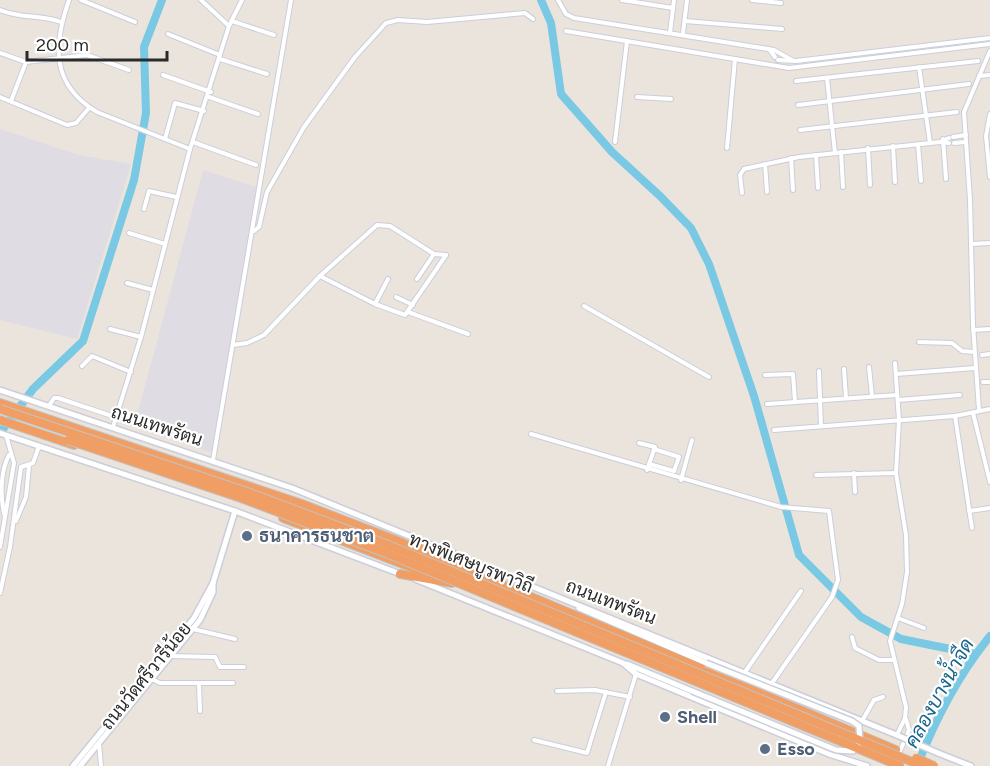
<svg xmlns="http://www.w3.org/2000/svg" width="990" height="766" font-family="Figtree,Sarabun,sans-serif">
<rect width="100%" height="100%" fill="#eae4dd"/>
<g fill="#dfdde3">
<polygon points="0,129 79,155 131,164 77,339 0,320"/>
<polygon points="203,170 259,188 213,453 134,427"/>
</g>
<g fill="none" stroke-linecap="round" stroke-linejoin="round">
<g stroke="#79c8e4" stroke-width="8">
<polyline points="541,0 551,23 561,94 612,152 660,196 691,228 709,264 754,396 799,555 861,617 901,639 975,654"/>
<polyline points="0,433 33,389 83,341 134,180 146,113 144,47 162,0"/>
<path d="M917 766C935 720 959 674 990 636"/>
</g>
<defs>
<g id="street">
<path d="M69 0C53 45 51 85 97 112L190 149"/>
<polyline points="81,0 135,22"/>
<polyline points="201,0 229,26"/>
<polyline points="558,0 566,14 574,18 774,50 792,60"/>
<polyline points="622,0 673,8"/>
<polyline points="752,0 781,3"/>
<path d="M0 10C21 19 40 14 61 22"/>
<polyline points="232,21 274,35"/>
<polyline points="685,21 782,29"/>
<polyline points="566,31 789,68 990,44"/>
<polyline points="670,33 674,0"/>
<polyline points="683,33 687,0"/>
<polyline points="168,34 220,55"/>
<polyline points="769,49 775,57"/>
<polyline points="0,53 26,62 87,55 129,70"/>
<polyline points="220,59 267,74"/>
<polyline points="778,60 796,61 990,38"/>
<polyline points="919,67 930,143"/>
<polyline points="163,75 211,92"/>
<polyline points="979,76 990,75"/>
<polyline points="827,78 835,153"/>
<polyline points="796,81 978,61"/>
<polyline points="0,97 67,125 76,123 89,108"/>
<polyline points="209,97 258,114"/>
<polyline points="637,97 671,99"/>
<polyline points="11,101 26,62"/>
<polyline points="798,105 969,84"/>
<polyline points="990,114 986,136 990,177"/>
<polyline points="800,130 957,112"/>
<polyline points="953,137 966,135"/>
<polyline points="949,138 940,142 949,143"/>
<polyline points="165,139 175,103 204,111"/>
<polyline points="943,139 946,179"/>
<polyline points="193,142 256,165"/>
<polyline points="615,142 627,41"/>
<polyline points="954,143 966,142"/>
<polyline points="918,144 921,181"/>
<polyline points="893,146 895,182"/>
<polyline points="727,148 735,59"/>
<polyline points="868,148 870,185"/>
<polyline points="841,152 843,187"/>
<polyline points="816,155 818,188"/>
<polyline points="791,158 793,190"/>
<polyline points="765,164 767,192"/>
<polyline points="742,193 740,175 744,169 799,157 940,142"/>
<polyline points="144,209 149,191 176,197"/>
<polyline points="254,231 259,227 267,192 304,127 355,57 386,23 398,20 427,22 525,13 533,19"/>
<polyline points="129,233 165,244"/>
<polyline points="971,244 990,243"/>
<polyline points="434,254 446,255"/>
<polyline points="320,276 375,304 405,315 446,255"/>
<polyline points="127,283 153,290"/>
<polyline points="396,297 413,305"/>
<polyline points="375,304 388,279"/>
<polyline points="584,306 709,377"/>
<polyline points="408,312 468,334"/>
<polyline points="110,329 141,337"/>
<polyline points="973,330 990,329"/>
<polyline points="919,342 952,343 962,351 974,352"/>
<polyline points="233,345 247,343 264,335 320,276 377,225 390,226 434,254 417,279"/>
<polyline points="982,355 990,354"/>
<polyline points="895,363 899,420 896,473 906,535 907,572 902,604 890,641 906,707 905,718 897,735"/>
<polyline points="82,366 92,356 131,372"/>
<polyline points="869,367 872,396"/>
<polyline points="844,369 846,398"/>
<polyline points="819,371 821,426"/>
<polyline points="896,374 975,368"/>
<polyline points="765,375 793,374 795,402"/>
<polyline points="983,382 990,382"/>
<polyline points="898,400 960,395"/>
<polyline points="767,404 897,395"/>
<polyline points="49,406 54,398 58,398 115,417"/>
<polyline points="979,410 973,325 970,200 964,112 990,51"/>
<polyline points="973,413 990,482"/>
<polyline points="955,416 972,528"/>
<polyline points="113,427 141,337 190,149 229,26 242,0"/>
<polyline points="774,430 955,416 990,409"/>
<polyline points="531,434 781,507 829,511 838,580 832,597 772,683"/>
<polyline points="639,443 655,447 647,470"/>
<polyline points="213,460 291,0"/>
<polyline points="649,464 674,471 679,457 654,449"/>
<polyline points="854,473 855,492"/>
<polyline points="816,475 896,473"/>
<polyline points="681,480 692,440"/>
<polyline points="969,511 990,508"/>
<path d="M5 517C0 498 0 472 9 455"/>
<polyline points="16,521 26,497 29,466"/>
<polyline points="0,547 14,463 6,435"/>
<polyline points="0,593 10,547 21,467 33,463 39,446"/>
<polyline points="898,618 924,628"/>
<polyline points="193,629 235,639"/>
<polyline points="852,637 855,648 879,660 893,660"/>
<polyline points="170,656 215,657 220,667 244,667"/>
<polyline points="745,672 801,591"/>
<polyline points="152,679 160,683 233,683"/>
<polyline points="199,684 200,711"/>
<polyline points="557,691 595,690 630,697"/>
<polyline points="862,721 874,700 883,697"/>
<polyline points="534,740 587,753 606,692"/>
<polyline points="99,743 101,766"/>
<polyline points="898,756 909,730 906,719"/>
<polyline points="608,766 636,674"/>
</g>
<g id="secondary">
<polyline points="0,390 292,488 441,549"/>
<polyline points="0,433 235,511 403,575"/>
<polyline points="450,553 899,736"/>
<polyline points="415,579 623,663 636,674 829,754 867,766"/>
<polyline points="579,608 706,663"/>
<polyline points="627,664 692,691"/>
<polyline points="938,753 971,766"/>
<polyline points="73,766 194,618 213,583 235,511"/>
<polyline points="80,766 200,620 213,592 213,583"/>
</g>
<g id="highway">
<polyline points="0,403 302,504 398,541 896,750"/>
<polyline points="0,420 74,445"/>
<polyline points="283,518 421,571"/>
<polyline points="423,547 453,554"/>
<polyline points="400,574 452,583"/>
</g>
</defs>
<use href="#street" stroke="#cbceda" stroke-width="6"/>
<use href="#secondary" stroke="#cbceda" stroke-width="8"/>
<use href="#highway" stroke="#c3c3c3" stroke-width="10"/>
<use href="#street" stroke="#fff" stroke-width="4"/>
<use href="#secondary" stroke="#fff" stroke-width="5"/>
<use href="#highway" stroke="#f09e63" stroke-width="8"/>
<defs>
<g id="secondary-bridge">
<polyline points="692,691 836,750 853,751 860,743 859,726 852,721 706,663"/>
<polyline points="899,736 938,753"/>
</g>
<g id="highway-bridge">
<polyline points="0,409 247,492 388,545 922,766"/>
<polyline points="68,440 241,498 386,553 900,766"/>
<polyline points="916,758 934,766"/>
</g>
</defs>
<use href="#secondary-bridge" stroke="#cbceda" stroke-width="8" stroke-linecap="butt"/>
<use href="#highway-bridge" stroke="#c3c3c3" stroke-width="10" stroke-linecap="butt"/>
<use href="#secondary-bridge" stroke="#fff" stroke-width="5"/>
<use href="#highway-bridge" stroke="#f09e63" stroke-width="8"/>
</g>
<g fill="#5c6f8a" stroke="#fff" stroke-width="2">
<circle cx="247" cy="536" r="6"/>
<circle cx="665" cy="717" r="6"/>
<circle cx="765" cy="749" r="6"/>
</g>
<g text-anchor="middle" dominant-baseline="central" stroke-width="4.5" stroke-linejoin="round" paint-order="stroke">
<g font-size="18" fill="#2a2a2a" stroke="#fff">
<text transform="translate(157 426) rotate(18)">ถนนเทพรัตน</text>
<text transform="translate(471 563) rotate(22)">ทางพิเศษบูรพาวิถี</text>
<text transform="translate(611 602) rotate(21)">ถนนเทพรัตน</text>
<text transform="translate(146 676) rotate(-51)">ถนนวัดศรีวารีน้อย</text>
</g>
<g font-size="18" font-weight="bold" fill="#4e5e75" stroke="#fff" text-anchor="start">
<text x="259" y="536">ธนาคารธนชาต</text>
<text x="677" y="717">Shell</text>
<text x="777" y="749">Esso</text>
</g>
<g font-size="20" font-style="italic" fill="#19678e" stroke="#fff">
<text transform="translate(939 693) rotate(-61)">คลองบางน้ำจืด</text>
</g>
</g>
<path d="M27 51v9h140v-9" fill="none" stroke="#2a2a2a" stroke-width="3"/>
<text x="36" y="51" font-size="18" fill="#2a2a2a" stroke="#ffffff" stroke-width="4.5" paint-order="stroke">200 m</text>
</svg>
